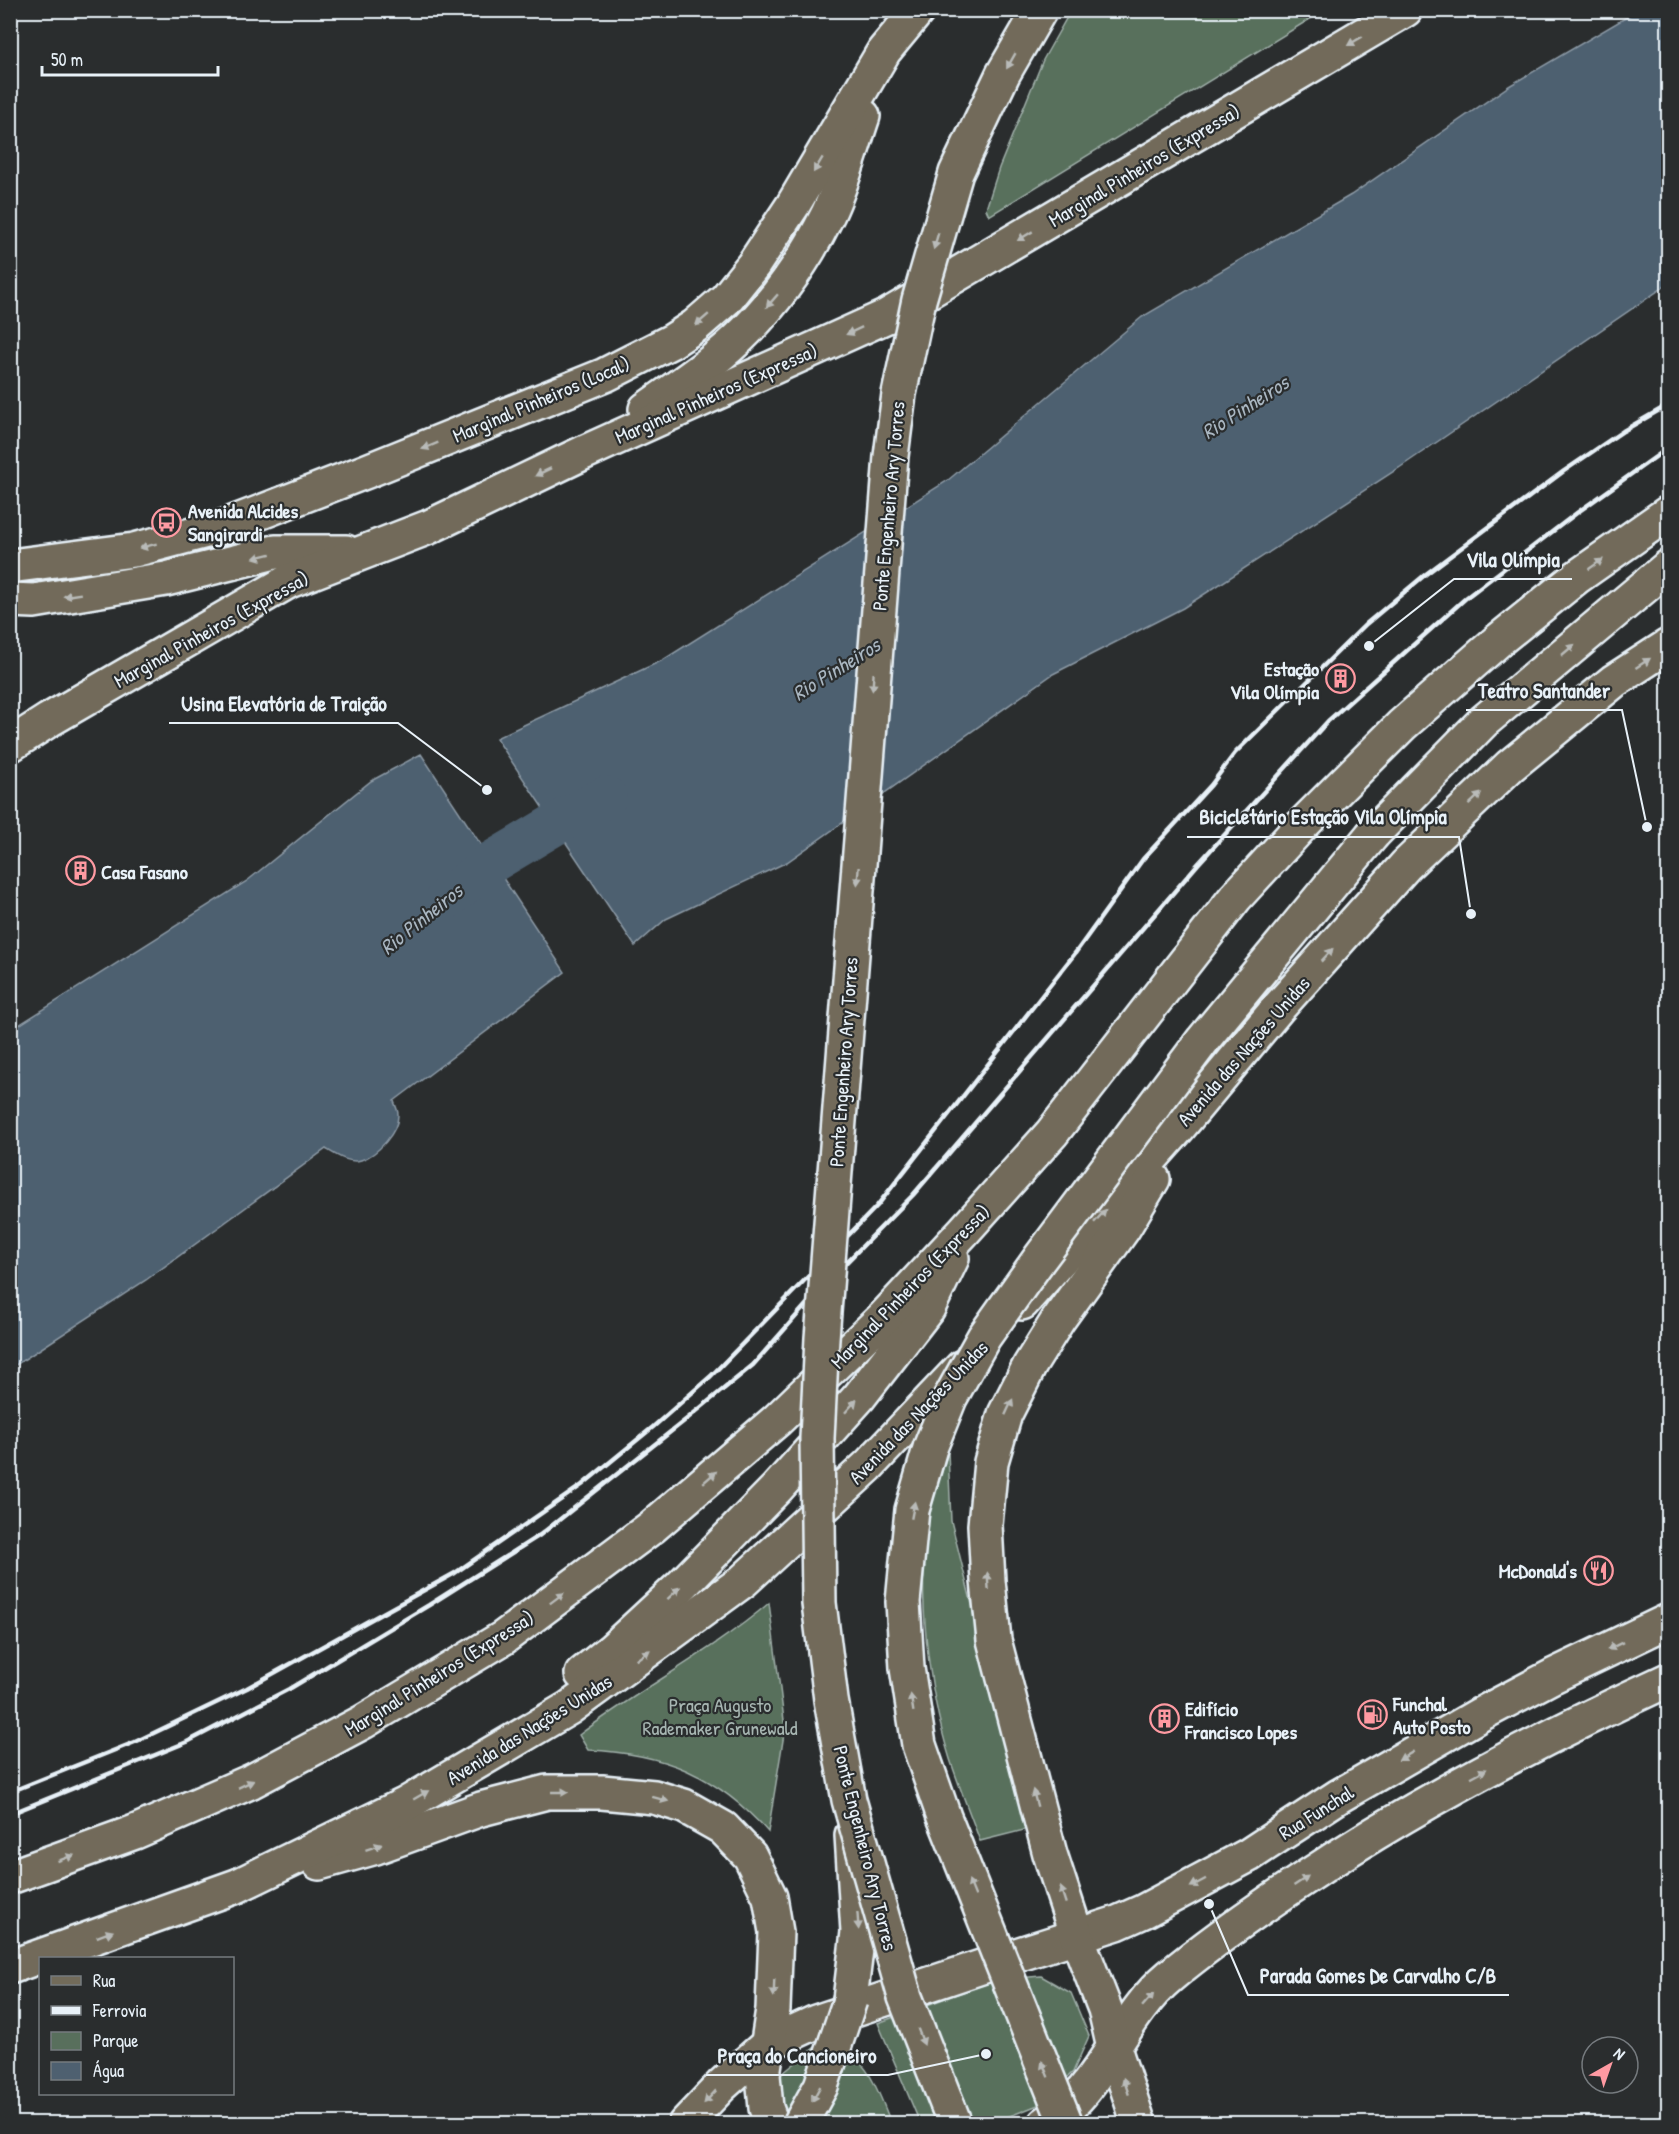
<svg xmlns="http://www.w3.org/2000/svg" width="1679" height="2134" font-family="'Patrick Hand',sans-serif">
<rect width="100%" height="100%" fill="#2a2d2e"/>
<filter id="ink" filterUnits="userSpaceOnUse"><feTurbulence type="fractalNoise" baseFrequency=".0167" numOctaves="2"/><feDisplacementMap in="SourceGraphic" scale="12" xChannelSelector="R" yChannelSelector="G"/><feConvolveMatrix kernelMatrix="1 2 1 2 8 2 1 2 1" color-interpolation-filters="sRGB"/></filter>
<g filter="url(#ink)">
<g fill="#586f5c" stroke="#a0b0aa" stroke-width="1.5">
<polygon points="1071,10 1323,10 1323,11 989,216 986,209 999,168 1043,60"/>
<path d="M948 1452 951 1521 1028 1829 980 1841C970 1814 959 1786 950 1759 928 1689 915 1586 930 1514 934 1493 942 1472 948 1452Z"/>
<path d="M769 1603 785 1728 768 1832C717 1775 664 1753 588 1750L579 1735C641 1688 710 1653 769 1603Z"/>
<polygon points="1041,1976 1071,1993 1089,2036 1073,2072 1038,2105 992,2123 920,2123 878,2023 995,1980"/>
<path d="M827 2045C867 2051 878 2091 891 2123H790L780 2110 778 2077 814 2048Z"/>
</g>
<g fill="#4e6070" stroke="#8c9aa6" stroke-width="1.5">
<polygon points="1637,11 1668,11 1668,284 1399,468 1183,608 1053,674 787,862 666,919 635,946 496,738 663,660 947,481 1142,317 1351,195 1509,86"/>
<path d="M421 754 565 972 394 1101C395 1105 398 1110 398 1114 399 1132 377 1155 361 1160 349 1164 336 1155 326 1149L146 1280 11 1368V1030L247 881 371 781Z"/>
</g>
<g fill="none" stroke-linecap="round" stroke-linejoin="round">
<polyline stroke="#4e6070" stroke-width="42" points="446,899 492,862 554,825 606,797"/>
<defs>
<g id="major">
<polyline points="685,2124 722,2085 768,2044 816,2022 1023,1953 1117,1923 1144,1911 1249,1855 1339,1796 1481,1714 1553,1676 1668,1621"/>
<path d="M1045 2124C1055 2116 1068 2108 1077 2098 1111 2061 1130 2009 1170 1976 1212 1941 1257 1910 1302 1880 1418 1802 1542 1738 1668 1680"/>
</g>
<g id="highway">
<path d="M646 409C681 384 718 360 747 330 780 296 807 257 828 214 843 183 852 148 863 116"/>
<polyline points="10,566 134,550 225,526 367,471 605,375 672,341 695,326 726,299 754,264 793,205 884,51 918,10"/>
<polyline points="10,600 34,601 166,579 275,552 346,552"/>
<polyline points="10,745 49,720 289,581 429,527 583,453 887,316 1405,10"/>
<polyline points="1373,834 1484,721 1668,567"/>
<polyline points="1022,1303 1179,1127 1278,1008 1406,865 1510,766 1614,681 1668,646"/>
<polyline points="582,1674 613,1649 680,1587 777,1488 859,1397 928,1308 952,1258"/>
<polyline points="319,1863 376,1847 481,1809 547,1792 602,1792 654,1797 684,1806 723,1828 750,1856 770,1897 776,1932 773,2009 763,2075 766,2108 772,2124"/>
<polyline points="10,1877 135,1832 252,1781 363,1722 503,1638 652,1527 777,1420 883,1318 964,1231 1052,1133 1235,898 1304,823 1402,725 1500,639 1577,577 1668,513"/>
<polyline points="10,1967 237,1886 406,1804 569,1708 743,1581 868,1466 962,1367"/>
<polyline points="850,2000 858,1932 852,1835"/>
<polyline points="1139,2124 1114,2048 1105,2009 1077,1937 1050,1854 994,1640 988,1581 985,1525 991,1462 1005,1414 1030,1365 1058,1320 1123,1229 1153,1179"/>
</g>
</defs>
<use href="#major" stroke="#e8f1f8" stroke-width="38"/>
<use href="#highway" stroke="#e8f1f8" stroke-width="38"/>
<use href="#major" stroke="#726b5a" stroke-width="33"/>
<use href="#highway" stroke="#726b5a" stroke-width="33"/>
<g stroke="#e8f1f8" stroke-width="4.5">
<polyline points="10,1792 135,1742 247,1688 455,1573 582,1485 653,1427 711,1376 877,1206 1076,952 1143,859 1211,785 1235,753 1366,624 1426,574 1564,471 1623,431 1668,405"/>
<polyline points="10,1814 187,1742 289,1689 429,1605 540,1535 688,1418 753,1365 821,1288 913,1195 1198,864 1328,721 1467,597 1578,512 1668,448"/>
</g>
<defs>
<g id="highway-bridge">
<polyline points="800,2124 821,2086 850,2000"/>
<polyline points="955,2124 905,1997 849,1800 831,1700 819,1603 817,1438 822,1338 891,456 899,394 919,300 956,173 1003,74 1040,10"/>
<polyline points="1066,2124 944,1817 919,1745 907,1668 903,1602 912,1510 930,1448 950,1398 984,1337 1040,1258 1203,1040 1373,834"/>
</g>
</defs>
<use href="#highway-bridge" stroke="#e8f1f8" stroke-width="38" stroke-linecap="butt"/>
<use href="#highway-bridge" stroke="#726b5a" stroke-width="33"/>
</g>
<defs><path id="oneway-solid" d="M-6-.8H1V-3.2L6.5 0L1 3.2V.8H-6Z" transform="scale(1.5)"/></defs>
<g fill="#b9bbb9">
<use href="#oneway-solid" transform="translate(1355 41) rotate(149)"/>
<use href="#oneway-solid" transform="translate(1011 61) rotate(120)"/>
<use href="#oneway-solid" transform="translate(818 165) rotate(121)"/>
<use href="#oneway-solid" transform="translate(1025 236) rotate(149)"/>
<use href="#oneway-solid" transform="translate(936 241) rotate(106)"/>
<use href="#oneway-solid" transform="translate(772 301) rotate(131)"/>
<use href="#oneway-solid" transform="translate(702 320) rotate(139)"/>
<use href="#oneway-solid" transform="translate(854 331) rotate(155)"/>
<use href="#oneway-solid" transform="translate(430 446) rotate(158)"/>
<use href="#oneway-solid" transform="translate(543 472) rotate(154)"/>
<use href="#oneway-solid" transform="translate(148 546) rotate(165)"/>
<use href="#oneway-solid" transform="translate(262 556) rotate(166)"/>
<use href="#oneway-solid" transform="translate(1596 564) rotate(-35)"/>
<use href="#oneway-solid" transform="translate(72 595) rotate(171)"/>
<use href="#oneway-solid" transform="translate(1568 650) rotate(-40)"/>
<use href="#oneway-solid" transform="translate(1643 663) rotate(-33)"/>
<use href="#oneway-solid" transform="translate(873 682) rotate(94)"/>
<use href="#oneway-solid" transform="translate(1475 799) rotate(-43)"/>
<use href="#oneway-solid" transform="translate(858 876) rotate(94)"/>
<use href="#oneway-solid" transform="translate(1327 955) rotate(-47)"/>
<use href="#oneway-solid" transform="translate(1100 1216) rotate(-48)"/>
<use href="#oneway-solid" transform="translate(851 1406) rotate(-48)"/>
<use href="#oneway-solid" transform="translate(1009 1407) rotate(-65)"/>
<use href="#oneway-solid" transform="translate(710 1477) rotate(-41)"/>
<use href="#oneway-solid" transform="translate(913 1510) rotate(-79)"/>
<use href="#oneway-solid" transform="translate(988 1581) rotate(-94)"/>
<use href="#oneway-solid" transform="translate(674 1593) rotate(-43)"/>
<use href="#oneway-solid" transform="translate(557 1598) rotate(-37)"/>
<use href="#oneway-solid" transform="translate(1615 1646) rotate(154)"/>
<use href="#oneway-solid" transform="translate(643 1655) rotate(-36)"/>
<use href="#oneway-solid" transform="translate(912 1703) rotate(-99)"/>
<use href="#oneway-solid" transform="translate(1406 1756) rotate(149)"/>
<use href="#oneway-solid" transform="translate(1479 1773) rotate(-28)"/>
<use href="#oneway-solid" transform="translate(246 1784) rotate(-25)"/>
<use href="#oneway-solid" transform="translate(560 1792)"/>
<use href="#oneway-solid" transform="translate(421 1795) rotate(-30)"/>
<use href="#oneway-solid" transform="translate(1035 1798) rotate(-105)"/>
<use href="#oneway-solid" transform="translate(660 1799) rotate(15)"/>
<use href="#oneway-solid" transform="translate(374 1847) rotate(-18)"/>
<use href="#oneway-solid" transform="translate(66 1858) rotate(-20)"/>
<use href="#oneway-solid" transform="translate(1301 1881) rotate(-34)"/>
<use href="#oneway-solid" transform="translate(1198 1883) rotate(152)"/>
<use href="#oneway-solid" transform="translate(972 1888) rotate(-112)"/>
<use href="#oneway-solid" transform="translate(1063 1895) rotate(-108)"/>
<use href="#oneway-solid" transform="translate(858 1921) rotate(86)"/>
<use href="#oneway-solid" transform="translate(105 1934) rotate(-20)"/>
<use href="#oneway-solid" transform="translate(774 1988) rotate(92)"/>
<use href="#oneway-solid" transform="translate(1148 2000) rotate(-49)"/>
<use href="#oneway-solid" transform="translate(921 2037) rotate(69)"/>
<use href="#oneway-solid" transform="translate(1045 2069) rotate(-112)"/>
<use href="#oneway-solid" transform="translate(1126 2086) rotate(-108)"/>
<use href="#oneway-solid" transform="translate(816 2094) rotate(119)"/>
<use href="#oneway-solid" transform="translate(710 2097) rotate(133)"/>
</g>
</g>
<defs>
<symbol id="bus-ring" viewBox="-11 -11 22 22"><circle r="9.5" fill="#2a2d2e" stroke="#ff9aa2" stroke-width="1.5"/><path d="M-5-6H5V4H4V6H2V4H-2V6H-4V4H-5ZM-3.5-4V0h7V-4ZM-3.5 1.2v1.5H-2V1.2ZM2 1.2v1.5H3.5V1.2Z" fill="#ff9aa2"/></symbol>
<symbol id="building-ring" viewBox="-11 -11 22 22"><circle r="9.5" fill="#2a2d2e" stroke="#ff9aa2" stroke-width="1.5"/><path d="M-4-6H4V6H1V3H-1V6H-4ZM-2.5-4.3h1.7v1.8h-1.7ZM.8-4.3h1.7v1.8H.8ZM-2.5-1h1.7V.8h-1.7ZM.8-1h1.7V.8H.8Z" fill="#ff9aa2"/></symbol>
<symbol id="restaurant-ring" viewBox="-11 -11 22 22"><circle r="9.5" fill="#2a2d2e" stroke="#ff9aa2" stroke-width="1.5"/><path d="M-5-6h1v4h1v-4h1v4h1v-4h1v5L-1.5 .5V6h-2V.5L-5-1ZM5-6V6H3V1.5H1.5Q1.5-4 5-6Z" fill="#ff9aa2"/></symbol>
<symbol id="fuel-ring" viewBox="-11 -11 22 22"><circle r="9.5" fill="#2a2d2e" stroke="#ff9aa2" stroke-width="1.5"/><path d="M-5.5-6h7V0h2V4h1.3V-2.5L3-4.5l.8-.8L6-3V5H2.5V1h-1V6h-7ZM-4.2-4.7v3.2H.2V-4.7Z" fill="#ff9aa2"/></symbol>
</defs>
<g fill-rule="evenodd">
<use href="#bus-ring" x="150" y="506" width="33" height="33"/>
<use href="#building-ring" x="1324" y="662" width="33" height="33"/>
<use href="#building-ring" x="64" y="854" width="33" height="33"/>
<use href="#restaurant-ring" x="1582" y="1554" width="33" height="33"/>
<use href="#fuel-ring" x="1356" y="1698" width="33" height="33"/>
<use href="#building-ring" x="1148" y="1702" width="33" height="33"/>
</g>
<g text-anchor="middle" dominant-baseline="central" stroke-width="4.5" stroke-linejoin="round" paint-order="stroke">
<g font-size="20" fill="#e8f1f8" stroke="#2a2d2e">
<text transform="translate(1144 165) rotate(-31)">Marginal Pinheiros (Expressa)</text>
<text transform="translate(716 393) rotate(-24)">Marginal Pinheiros (Expressa)</text>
<text transform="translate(541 399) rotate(-23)">Marginal Pinheiros (Local)</text>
<text transform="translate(888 506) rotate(-85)">Ponte Engenheiro Ary Torres</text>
<text transform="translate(211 629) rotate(-29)">Marginal Pinheiros (Expressa)</text>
<text transform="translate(1243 1051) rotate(-49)">Avenida das Nações Unidas</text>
<text transform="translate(843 1062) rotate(-86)">Ponte Engenheiro Ary Torres</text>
<text transform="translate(910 1286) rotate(-46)">Marginal Pinheiros (Expressa)</text>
<text transform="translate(918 1412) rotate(-46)">Avenida das Nações Unidas</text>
<text transform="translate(439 1673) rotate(-32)">Marginal Pinheiros (Expressa)</text>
<text transform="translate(529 1729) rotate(-32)">Avenida das Nações Unidas</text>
<text transform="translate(1316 1812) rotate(-32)">Rua Funchal</text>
<text transform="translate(866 1848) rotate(76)">Ponte Engenheiro Ary Torres</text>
</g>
<g font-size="20" font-weight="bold" fill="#e8f1f8" stroke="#2a2d2e" text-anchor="start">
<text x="188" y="510">Avenida Alcides<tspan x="188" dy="23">Sangirardi</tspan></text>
<text x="1319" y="668" text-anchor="end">Estação<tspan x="1319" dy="23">Vila Olímpia</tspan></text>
<text x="101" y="871">Casa Fasano</text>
<text x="1577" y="1570" text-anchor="end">McDonald's</text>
<text x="1393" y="1703">Funchal<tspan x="1393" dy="23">Auto Posto</tspan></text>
<text x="1185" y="1708">Edifício<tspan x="1185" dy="23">Francisco Lopes</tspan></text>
</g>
<g font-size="20" fill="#a7b6b2" stroke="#2a2d2e">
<text x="720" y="1704">Praça Augusto<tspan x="720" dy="23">Rademaker Grunewald</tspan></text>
</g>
<g font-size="21" font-style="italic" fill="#aab7c2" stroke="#2a2d2e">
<text transform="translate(1245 407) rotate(-33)">Rio Pinheiros</text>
<text transform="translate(836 669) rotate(-32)">Rio Pinheiros</text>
<text transform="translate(421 919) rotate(-39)">Rio Pinheiros</text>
</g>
</g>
<path fill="none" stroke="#e8f1f8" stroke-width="2" d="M1369 646L1454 579H1572M1647 827L1622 710H1466M487 790L398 723H169M1471 914L1459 837H1187M1209 1904L1248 1995H1509M986 2054L888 2075H706"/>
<g fill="#e8f1f8" stroke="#2a2d2e" stroke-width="2">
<circle cx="1369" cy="646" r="6"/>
<circle cx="1647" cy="827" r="6"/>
<circle cx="487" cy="790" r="6"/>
<circle cx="1471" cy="914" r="6"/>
<circle cx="1209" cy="1904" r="6"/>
<circle cx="986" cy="2054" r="6"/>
</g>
<g font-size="21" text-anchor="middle" font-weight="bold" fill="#e8f1f8" stroke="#2a2d2e" stroke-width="4.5" stroke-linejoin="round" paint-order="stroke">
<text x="1513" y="567">Vila Olímpia</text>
<text x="1544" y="698">Teatro Santander</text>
<text x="284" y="711">Usina Elevatória de Traição</text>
<text x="1323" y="824">Bicicletário Estação Vila Olímpia</text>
<text x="1378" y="1983">Parada Gomes De Carvalho C/B</text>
<text x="797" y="2063">Praça do Cancioneiro</text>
</g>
<rect width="1679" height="2134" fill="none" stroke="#2a2d2e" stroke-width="36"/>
<rect x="18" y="18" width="1643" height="2098" fill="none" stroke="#e8f1f8" stroke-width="2" filter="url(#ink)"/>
<rect x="39" y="1957" width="195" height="138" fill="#2a2d2e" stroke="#767b7f" stroke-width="1.5"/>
<rect x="51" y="1976" width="30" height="9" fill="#726b5a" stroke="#767b7f" stroke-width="1.5"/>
<text x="93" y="1987" font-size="18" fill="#e8f1f8">Rua</text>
<rect x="51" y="2006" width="30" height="9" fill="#e8f1f8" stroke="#767b7f" stroke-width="1.5"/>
<text x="93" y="2017" font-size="18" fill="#e8f1f8">Ferrovia</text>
<rect x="51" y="2032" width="30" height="18" fill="#586f5c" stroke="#767b7f" stroke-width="1.5"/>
<text x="93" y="2047" font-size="18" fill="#e8f1f8">Parque</text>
<rect x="51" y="2062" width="30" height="18" fill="#4e6070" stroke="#767b7f" stroke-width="1.5"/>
<text x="93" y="2077" font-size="18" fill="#e8f1f8">Água</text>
<g transform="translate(1610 2065) rotate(40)"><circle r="28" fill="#2a2d2e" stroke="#767b7f" stroke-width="1.5"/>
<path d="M0-4.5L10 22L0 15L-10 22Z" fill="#ff9aa2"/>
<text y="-9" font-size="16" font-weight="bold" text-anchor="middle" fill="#e8f1f8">N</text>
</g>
<path d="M42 66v9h176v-9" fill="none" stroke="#e8f1f8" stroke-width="3"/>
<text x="51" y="66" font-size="18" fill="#e8f1f8" stroke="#2a2d2e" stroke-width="4.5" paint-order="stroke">50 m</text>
</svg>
